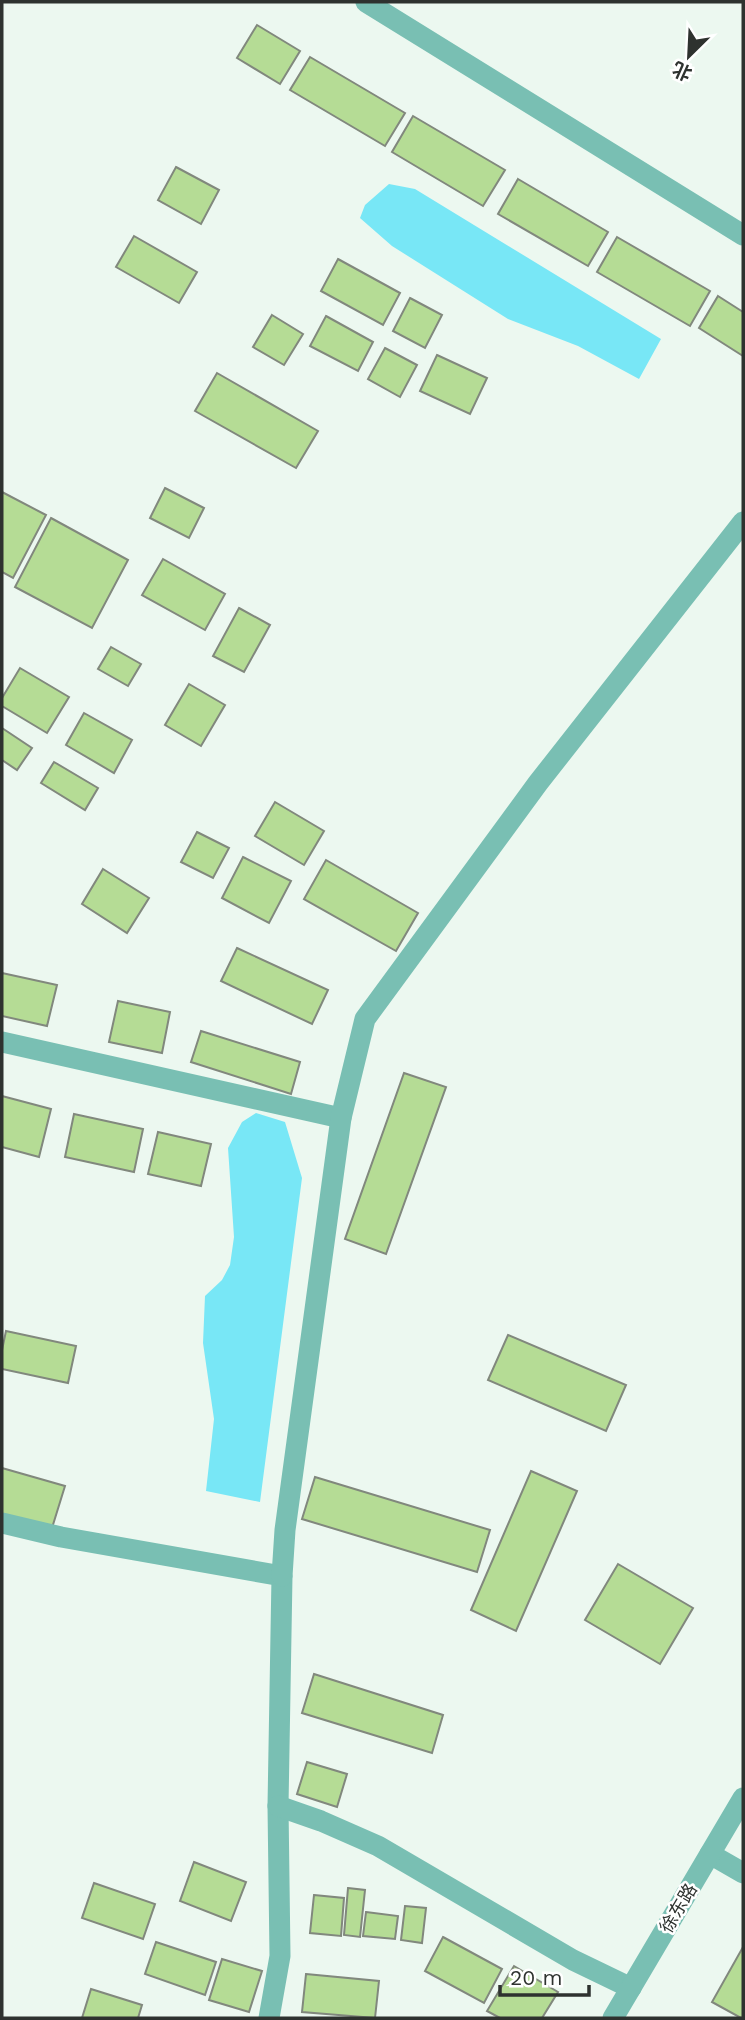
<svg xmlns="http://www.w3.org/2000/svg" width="745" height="2020" font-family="'Work Sans','Noto Sans SC',sans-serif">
<rect width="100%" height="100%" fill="#ecf8f0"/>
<g fill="#78e7f6">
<polygon points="389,184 415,189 661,339 639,379 578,346 508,319 392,246 360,218 365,205"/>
<polygon points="256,1113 285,1122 302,1178 260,1502 206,1491 214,1419 203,1343 205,1296 222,1280 230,1265 234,1237 228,1148 242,1122"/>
</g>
<g fill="#b5dc95" stroke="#81887d" stroke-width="2">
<polygon points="257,25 300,51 280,84 237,58"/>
<polygon points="310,57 405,113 385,146 290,90"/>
<polygon points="413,116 505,170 483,206 392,152"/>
<polygon points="176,167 219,190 201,224 158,200"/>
<polygon points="518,179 608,232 588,266 498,214"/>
<polygon points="134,236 197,272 179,303 116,267"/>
<polygon points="617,237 710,291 690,326 597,272"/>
<polygon points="338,259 400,293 383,325 321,291"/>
<polygon points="718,296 743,312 743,356 699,328"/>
<polygon points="410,298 442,315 425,348 393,331"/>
<polygon points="272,315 303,334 284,365 253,347"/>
<polygon points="326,316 373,342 358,371 310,346"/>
<polygon points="385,348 417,365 400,397 368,379"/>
<polygon points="437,355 487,378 470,414 420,391"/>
<polygon points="217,373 318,431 296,468 195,411"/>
<polygon points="165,488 204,508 189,538 150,518"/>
<polygon points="2,492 46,515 13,578 2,572"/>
<polygon points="51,518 128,560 92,628 15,587"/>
<polygon points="163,559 225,594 205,630 142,595"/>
<polygon points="239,608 270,625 244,672 213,656"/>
<polygon points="111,647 141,664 128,686 98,669"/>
<polygon points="20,668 69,697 47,733 2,706 2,698"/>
<polygon points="189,684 225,705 201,746 165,725"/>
<polygon points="84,713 132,740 114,773 66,745"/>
<polygon points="2,728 32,748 17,770 2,760"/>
<polygon points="54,762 98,788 85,810 41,783"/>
<polygon points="275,802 324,831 304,865 255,836"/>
<polygon points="197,832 229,848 213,878 181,862"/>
<polygon points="243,857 291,881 269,923 222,898"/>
<polygon points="326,860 418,913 396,951 304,899"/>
<polygon points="103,869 149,898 127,933 82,904"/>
<polygon points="237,948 328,990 312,1024 221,981"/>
<polygon points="2,973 57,985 47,1026 2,1016"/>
<polygon points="118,1001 170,1012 162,1053 109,1042"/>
<polygon points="201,1031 300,1062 291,1094 191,1062"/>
<polygon points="404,1073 446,1087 386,1254 345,1239"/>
<polygon points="2,1096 51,1109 39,1157 2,1147"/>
<polygon points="74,1114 143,1129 134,1172 65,1157"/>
<polygon points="158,1132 211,1144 201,1186 148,1174"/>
<polygon points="6,1331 76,1346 68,1383 2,1369 2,1350"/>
<polygon points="508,1335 626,1385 606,1431 488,1380"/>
<polygon points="2,1468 65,1486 52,1528 2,1514"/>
<polygon points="531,1471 577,1491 516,1631 471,1610"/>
<polygon points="315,1477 490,1530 477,1572 302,1519"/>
<polygon points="618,1564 693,1608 660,1664 585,1620"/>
<polygon points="314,1674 443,1715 432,1753 302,1713"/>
<polygon points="307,1762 347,1774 337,1807 297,1794"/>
<polygon points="194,1862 246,1882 231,1921 180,1901"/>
<polygon points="94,1883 155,1904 143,1939 82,1918"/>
<polygon points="348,1888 365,1890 360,1937 344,1935"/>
<polygon points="314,1895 344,1898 341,1936 310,1933"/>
<polygon points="405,1906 426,1908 422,1943 401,1940"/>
<polygon points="366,1912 398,1916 395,1939 363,1936"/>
<polygon points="443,1937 502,1969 484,2003 425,1971"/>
<polygon points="156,1942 216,1962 205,1995 145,1974"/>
<polygon points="743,1947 743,2018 741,2018 712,2002"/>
<polygon points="222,1959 262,1971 249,2012 209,2000"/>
<polygon points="514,1966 558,1992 542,2018 500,2018 487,2011"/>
<polygon points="306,1974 379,1981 375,2018 302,2012"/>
<polygon points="91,1989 142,2005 138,2018 82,2018"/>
</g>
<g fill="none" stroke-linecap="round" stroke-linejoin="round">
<g stroke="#79bfb3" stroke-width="21">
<polyline points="366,2 743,235"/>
<polyline points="2,1042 341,1118"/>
<polyline points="2,1523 61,1537 282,1576 278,1806 280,1956 269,2018"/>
<polyline points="282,1576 285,1530 341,1118 365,1019 538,783 743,522"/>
<polyline points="278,1806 321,1821 378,1846 573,1960 631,1988"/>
<polyline points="710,1854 743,1873"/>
<polyline points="613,2018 743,1798"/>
</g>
</g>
<g text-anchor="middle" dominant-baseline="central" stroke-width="5" stroke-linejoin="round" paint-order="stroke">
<g font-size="18" fill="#2e322f" stroke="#fff">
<text transform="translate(678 1908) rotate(-59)">徐东路</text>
</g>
</g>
<rect width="745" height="2020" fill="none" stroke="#2e322f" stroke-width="7"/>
<g transform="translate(689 56) rotate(204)" stroke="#ffffff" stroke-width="5" paint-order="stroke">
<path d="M0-5L12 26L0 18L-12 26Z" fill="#2e322f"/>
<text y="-10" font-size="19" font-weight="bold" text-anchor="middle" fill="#2e322f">北</text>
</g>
<path d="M500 1985v10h89v-10" fill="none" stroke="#2e322f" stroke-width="3.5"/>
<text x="510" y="1985" font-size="21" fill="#2e322f" stroke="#ffffff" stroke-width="5" paint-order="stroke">20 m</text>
</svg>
